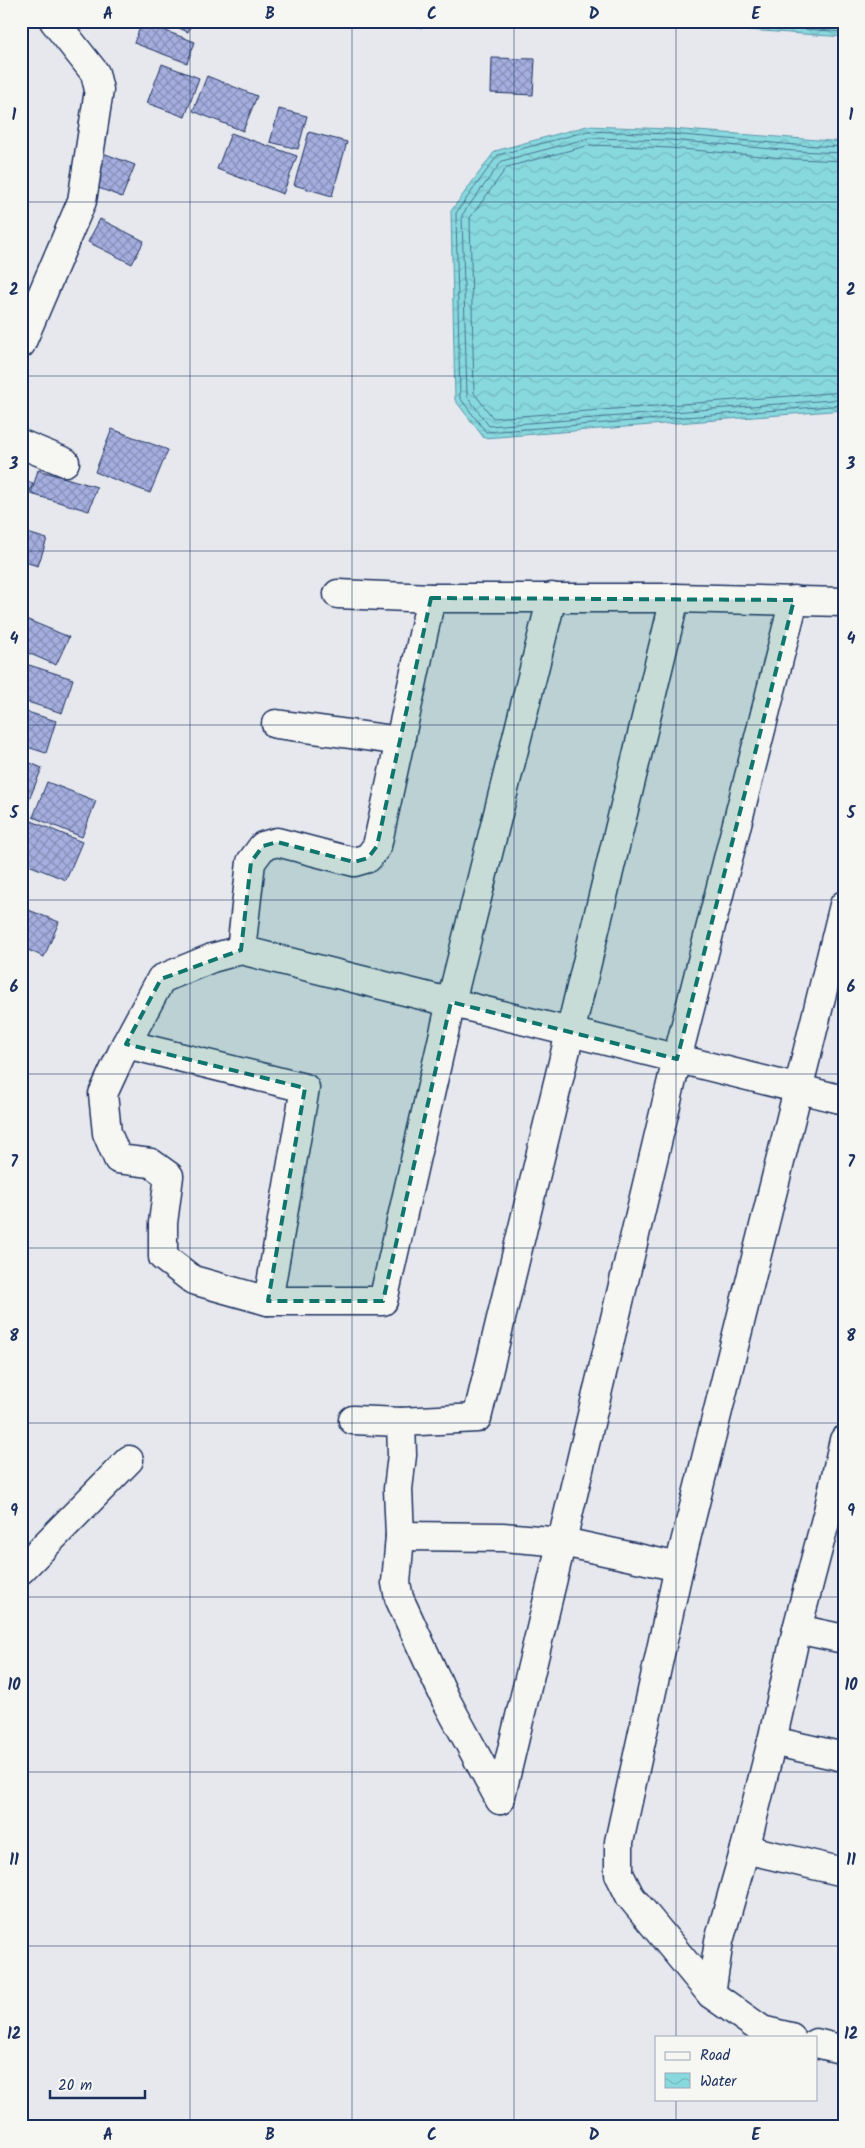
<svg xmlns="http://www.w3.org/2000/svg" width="865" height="2148" font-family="Kalam,sans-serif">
<defs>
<pattern id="water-waves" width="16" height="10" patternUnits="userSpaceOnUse" patternTransform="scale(1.25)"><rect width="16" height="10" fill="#88d9de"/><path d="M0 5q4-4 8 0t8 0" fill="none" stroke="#75bbc1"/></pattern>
<pattern id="building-cross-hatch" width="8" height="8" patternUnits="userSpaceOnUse" patternTransform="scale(1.25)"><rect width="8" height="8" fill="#a5aede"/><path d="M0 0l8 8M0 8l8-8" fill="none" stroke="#868eb7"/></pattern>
</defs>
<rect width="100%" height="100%" fill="#e6e8ee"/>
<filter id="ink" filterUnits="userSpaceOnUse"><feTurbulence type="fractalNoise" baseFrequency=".02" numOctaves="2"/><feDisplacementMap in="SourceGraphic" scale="10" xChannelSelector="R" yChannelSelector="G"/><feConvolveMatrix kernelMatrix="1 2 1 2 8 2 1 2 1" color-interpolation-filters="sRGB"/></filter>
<g filter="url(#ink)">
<g fill="url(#water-waves)" stroke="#5c95ab">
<polygon points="399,21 445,21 421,28"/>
<polygon points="627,21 844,21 844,37"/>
<polygon points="587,126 671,129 844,142 844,410 484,438 455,400 451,211 495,151"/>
</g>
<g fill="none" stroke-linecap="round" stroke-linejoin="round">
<g stroke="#477391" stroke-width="1">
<polyline points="697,21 844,32"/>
<polyline points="786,21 844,25"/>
<polyline points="844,147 796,145 671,134 588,131 498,155 456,213 460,398 486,432 844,405"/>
<polyline points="844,153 795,151 670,140 589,138 502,161 462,215 467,396 489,426 844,399"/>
<polyline points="844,161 795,159 670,148 590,145 507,167 470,218 474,393 493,418 844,392"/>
</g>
</g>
<g fill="url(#building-cross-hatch)" stroke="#1b2f5e">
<polygon points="163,21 192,21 188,32"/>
<polygon points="142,22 195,42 187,63 134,43"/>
<polygon points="492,58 535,59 533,95 491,93"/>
<polygon points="162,64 199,78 185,117 147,103"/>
<polygon points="207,76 257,96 243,131 193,111"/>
<polygon points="279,109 307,116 298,149 270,142"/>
<polygon points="309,132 347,142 332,196 294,185"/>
<polygon points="231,133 297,156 283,194 217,169"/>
<polygon points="103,153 135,165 122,197 91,185"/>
<polygon points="21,189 28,191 21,208"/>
<polygon points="100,219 144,241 132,264 88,242"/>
<polygon points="112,429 168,450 150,493 95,472"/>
<polygon points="38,470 97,487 89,511 31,494"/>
<polygon points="21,479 33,483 21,517"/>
<polygon points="21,531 47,539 38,566 21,561"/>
<polygon points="21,617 69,637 56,665 21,650"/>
<polygon points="29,665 73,679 62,713 21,700 21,689"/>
<polygon points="21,710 56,721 46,753 21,745"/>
<polygon points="21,759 42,768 27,805 21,802"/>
<polygon points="47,782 96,801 82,837 33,817"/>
<polygon points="22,817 82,842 66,880 21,862"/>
<polygon points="21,907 59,922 44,957 21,947"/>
</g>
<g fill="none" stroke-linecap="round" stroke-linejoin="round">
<defs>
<g id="minor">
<polyline points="21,344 82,201 99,90 95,73 54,21"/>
<polyline points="21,444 65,462"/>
<polyline points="338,594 431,598 675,598 844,602"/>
<path d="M552 597 451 1002 383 1301H268L193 1280 163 1257V1223L169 1176 151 1163 118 1159 107 1133 103 1094 126 1044 161 979 212 958 241 950C442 1000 643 1051 844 1100"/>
<polyline points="276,724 401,741"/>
<polyline points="241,950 251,862 263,846 277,842 354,862 368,858 377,846 431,598"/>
<polyline points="126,1044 305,1088 268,1301"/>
<polyline points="353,1420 401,1422 477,1418 675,598"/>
<polyline points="401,1422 402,1455 398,1489 400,1536 396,1583 399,1598 446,1700 500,1800"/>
<polyline points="400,1536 502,1537 563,1542 679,1567"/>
<polyline points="21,1570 129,1460"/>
<polyline points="797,1629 844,1639"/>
<polyline points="772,1741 844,1757"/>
<polyline points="500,1800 677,1059 794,600"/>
<polyline points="745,1849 844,1872"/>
<polyline points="711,1994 719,1941 745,1849 772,1741 797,1629 828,1511 844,1440"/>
<polyline points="791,2037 762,2030 711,1994 630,1896 619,1874 619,1842 679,1567 844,905"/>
<polyline points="816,2043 844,2050"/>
</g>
</defs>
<use href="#minor" stroke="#1b2f5e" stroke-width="31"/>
<use href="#minor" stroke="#f6f6f2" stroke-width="28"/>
</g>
</g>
<path fill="#0f766e" fill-opacity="0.2" stroke="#0f766e" stroke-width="4" stroke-dasharray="10 6" stroke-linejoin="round" d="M431 598 794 600 677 1059 451 1002 383 1301H268L305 1088 126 1044 161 979 241 950 251 862 263 846 277 842 354 862 368 858 377 846Z"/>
<path fill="none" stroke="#1b2f5e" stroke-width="1" stroke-opacity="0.55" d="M190 21V2127M352 21V2127M514 21V2127M676 21V2037M21 202H844M21 376H844M21 551H844M21 725H844M21 900H844M21 1074H844M21 1248H844M21 1423H844M21 1597H844M21 1772H844M21 1946H844M676 2099V2127"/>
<rect width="865" height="2148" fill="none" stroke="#f6f6f2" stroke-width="55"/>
<rect x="655" y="2036" width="162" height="65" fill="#f6f6f2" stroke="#9ea6b7"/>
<rect x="665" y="2052" width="25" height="8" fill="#f6f6f2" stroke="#9ea6b7"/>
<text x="700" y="2060" font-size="15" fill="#1b2f5e">Road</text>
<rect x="665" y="2073" width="25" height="15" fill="url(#water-waves)" stroke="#9ea6b7"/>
<text x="700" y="2086" font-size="15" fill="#1b2f5e">Water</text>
<path d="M50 2090v8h95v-8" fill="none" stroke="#1b2f5e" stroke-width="2.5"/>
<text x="58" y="2090" font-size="15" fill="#1b2f5e" stroke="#f6f6f2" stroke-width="4" paint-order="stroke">20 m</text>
<rect x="28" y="28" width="810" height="2092" fill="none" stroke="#1b2f5e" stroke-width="2"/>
<g font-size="16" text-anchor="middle" font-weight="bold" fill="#1b2f5e">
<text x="108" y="19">A</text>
<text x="270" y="19">B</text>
<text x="432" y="19">C</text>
<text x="594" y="19">D</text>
<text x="756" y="19">E</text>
<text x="14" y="120">1</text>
<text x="851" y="120">1</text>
<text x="14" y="295">2</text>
<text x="851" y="295">2</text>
<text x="14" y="469">3</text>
<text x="851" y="469">3</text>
<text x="14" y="644">4</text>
<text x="851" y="644">4</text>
<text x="14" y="818">5</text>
<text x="851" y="818">5</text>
<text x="14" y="992">6</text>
<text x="851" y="992">6</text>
<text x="14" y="1167">7</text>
<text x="851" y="1167">7</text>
<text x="14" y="1341">8</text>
<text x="851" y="1341">8</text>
<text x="14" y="1516">9</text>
<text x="851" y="1516">9</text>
<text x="14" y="1690">10</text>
<text x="851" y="1690">10</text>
<text x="14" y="1865">11</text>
<text x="851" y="1865">11</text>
<text x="14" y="2039">12</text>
<text x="851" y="2039">12</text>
<text x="108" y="2140">A</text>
<text x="270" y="2140">B</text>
<text x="432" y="2140">C</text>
<text x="594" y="2140">D</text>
<text x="756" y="2140">E</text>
</g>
</svg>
